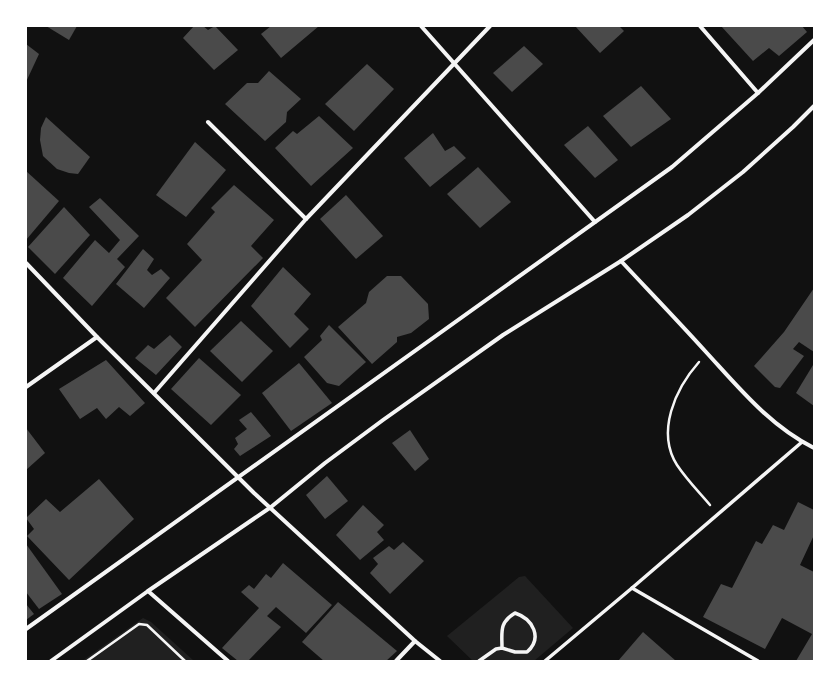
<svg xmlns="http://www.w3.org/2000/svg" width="840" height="687" font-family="'Work Sans',sans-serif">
<rect width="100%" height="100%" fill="#111"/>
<g fill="#202020">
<polygon points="525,576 573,628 534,661 473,661 447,636 519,577"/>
<polygon points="143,618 151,622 194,661 82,661"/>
</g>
<g fill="#4a4a4a">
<polygon points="46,26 77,26 69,40"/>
<polygon points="194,26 203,26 208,30 215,26 238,50 214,70 183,38"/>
<polygon points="271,26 319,26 281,58 261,34"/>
<polygon points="575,26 619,26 624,31 600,53"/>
<polygon points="721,26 802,26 807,32 779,56 769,48 753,61"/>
<polygon points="26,44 39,54 26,82"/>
<polygon points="524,46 543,64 512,92 493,73"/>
<polygon points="367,64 394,89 354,131 325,104"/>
<polygon points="269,71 301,99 287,112 286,122 265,141 225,104 247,83 258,83"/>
<polygon points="641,86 671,119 631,147 603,116"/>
<polygon points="319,116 353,148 311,186 275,148 293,131 297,134"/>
<polygon points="46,117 90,157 78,174 69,173 57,169 43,156 40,140 41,128"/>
<polygon points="588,126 618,160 595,178 564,145"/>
<polygon points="433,133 445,151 454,146 466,158 430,187 404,158"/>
<polygon points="195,142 226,170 186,217 156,195"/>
<polygon points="478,167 511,202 480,228 447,194"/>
<polygon points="26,171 59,201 26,240"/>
<polygon points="234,185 274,220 251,246 263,258 195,327 166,298 202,260 187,244 215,212 211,208"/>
<polygon points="346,195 383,236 356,259 320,219"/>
<polygon points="100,198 139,236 117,259 125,267 92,306 63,278 95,240 109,253 120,240 89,207"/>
<polygon points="64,207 90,235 55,274 28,247"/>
<polygon points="143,249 154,259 147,270 152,275 161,269 170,278 144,308 116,284"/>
<polygon points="283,267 311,294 294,314 309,329 290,348 251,306"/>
<polygon points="387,276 401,276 428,304 429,319 411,333 397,337 397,342 372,364 338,327 366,303 369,292"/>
<polygon points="814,288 814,352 799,342 793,349 804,356 780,388 775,387 754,366 784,332"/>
<polygon points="241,321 273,351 242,382 210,351"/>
<polygon points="329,325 366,362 339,386 327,383 304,357 322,340 320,336"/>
<polygon points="170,335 182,347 156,375 135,358 148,345 154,349"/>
<polygon points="199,358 241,395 211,425 171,389"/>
<polygon points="106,360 145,403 130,416 119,407 106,419 97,408 80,419 59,389"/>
<polygon points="299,363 332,403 291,431 262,393"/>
<polygon points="813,365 814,366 814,406 796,393"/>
<polygon points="251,412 271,436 240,456 234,449 238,444 235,438 247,429 239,420"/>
<polygon points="26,428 45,453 26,470"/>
<polygon points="410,430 429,459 415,471 392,443"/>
<polygon points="327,476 348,501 325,519 306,495"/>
<polygon points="99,479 134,519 69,580 27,536 34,529 26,518 46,499 60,512"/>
<polygon points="798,502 814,510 814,535 800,565 814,572 814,661 796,661 812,634 782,618 765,649 703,617 721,584 732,588 756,541 762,544 773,525 784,530"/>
<polygon points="363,505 384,525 377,532 384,540 360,560 336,535"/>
<polygon points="403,542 424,561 390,594 370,573 378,564 373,558 389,546 394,550"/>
<polygon points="26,544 62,594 39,609 26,592"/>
<polygon points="283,563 332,605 306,633 276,607 267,616 281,627 248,661 238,661 222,648 259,608 241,592 249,585 254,589 266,574 271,578"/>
<polygon points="338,602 397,651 386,661 324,661 302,642"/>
<polygon points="26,604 34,614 26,620"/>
<polygon points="643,632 676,661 618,661"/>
</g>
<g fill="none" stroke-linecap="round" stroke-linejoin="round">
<g stroke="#f5f5f5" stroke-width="2.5">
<path d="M699 362C675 389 656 432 677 465 687 480 699 492 710 505"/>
<polyline points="87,661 139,624 147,625 185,661"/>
</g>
<g stroke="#f5f5f5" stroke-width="3.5">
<polyline points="632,588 758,661"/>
<path d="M479 661 496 649 502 648 515 652H527C543 638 533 619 515 613 499 623 502 631 502 648"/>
<polyline points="545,661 632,588 802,442"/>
</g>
<g stroke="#f5f5f5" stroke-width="4">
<polyline points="421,26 595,222"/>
<polyline points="700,26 758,93"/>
<polyline points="208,122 306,219"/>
<path d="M621 261C649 291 678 321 706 352 739 388 770 426 814 448"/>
<polyline points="26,263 97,337 254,493 415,641 440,661"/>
<polyline points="26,387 97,337"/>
<polyline points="154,393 306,219 490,26"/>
<polyline points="148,591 228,661"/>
<polyline points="26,629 672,167 758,93 814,40"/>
<polyline points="51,661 148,591 271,507 325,463 383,420 503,335 621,261 688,215 743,172 793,127 814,106"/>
<polyline points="396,661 415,641"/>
</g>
</g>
<rect width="840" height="687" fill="none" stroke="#ffffff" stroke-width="54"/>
</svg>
